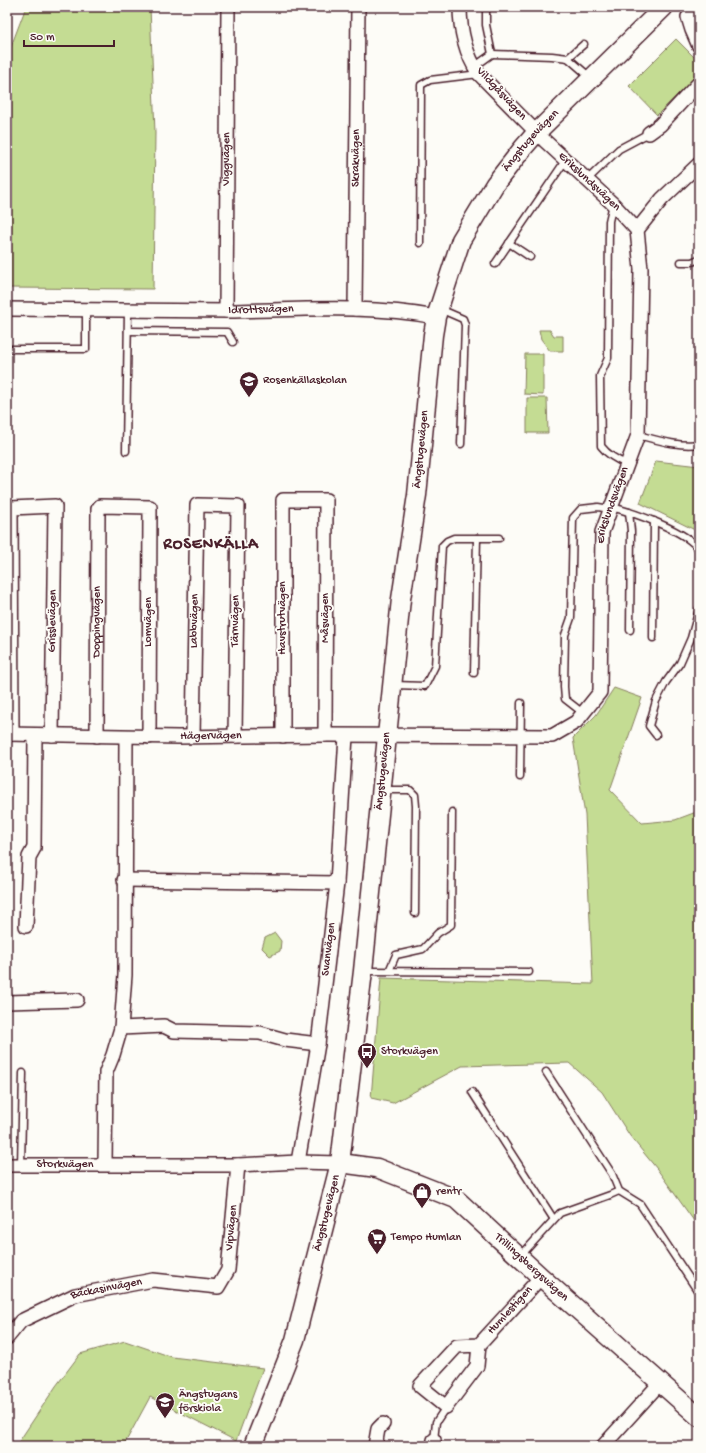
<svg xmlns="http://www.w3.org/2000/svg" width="706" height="1453" font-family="'Gochi Hand',sans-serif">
<rect width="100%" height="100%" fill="#fdfcf7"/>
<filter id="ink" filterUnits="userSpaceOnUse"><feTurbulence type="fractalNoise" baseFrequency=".025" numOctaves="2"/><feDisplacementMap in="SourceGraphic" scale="8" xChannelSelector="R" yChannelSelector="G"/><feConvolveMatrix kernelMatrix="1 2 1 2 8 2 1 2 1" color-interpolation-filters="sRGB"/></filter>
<g filter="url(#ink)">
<g fill="#c4dc93" stroke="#877e5f">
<polygon points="26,7 150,7 155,133 153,289 7,288 7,57"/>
<polygon points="676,39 699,62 699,73 657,115 629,86"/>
<polygon points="539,330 550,330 554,336 563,336 563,351 550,351 541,339"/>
<polygon points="525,354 543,354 543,395 524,394"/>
<polygon points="527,398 547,398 548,433 527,433"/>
<polygon points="656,461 699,466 699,532 640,503"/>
<polygon points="614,688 642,698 610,790 642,823 675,820 699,811 699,1228 657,1169 630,1136 602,1092 569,1063 462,1066 393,1103 371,1098 381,978 593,984 585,815 573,738 596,715"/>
<polygon points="275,933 281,941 280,951 270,956 262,948 265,938"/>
<polygon points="125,1341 172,1357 263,1368 236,1441 150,1397 125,1443 125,1446 16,1446 56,1386 80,1354"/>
</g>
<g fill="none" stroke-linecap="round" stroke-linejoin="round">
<defs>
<g id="lane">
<polyline points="492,54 552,56 568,58 591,78"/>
<polyline points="568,58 584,44"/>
<polyline points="474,67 492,54 486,25 486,7"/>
<polyline points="587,180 619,149 649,133"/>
<path d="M613 204 609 221 608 358 600 376 601 446C608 455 616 460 627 464"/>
<polyline points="420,243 421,85 430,80 479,74"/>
<polyline points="509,243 530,257"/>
<polyline points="681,262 692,262 699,259"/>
<polyline points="495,264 565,161"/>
<polyline points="440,309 463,319 465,325 461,444"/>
<polyline points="128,331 227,332 233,342"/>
<polyline points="7,349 86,349 86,310"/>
<path d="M638 435C657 440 679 447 699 444"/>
<polyline points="126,451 128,310"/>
<path d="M611 507C632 512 688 531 699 550"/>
<polyline points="629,512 631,531 630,630"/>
<polyline points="653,638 654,521"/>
<polyline points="474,673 477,538"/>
<polyline points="394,685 425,686 435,666 442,546 447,541 454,538 499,538"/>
<polyline points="583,713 565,699 564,687 565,635 571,618 573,518 581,509 598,507 610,509"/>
<polyline points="656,735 649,726 656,701 666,682 680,663 691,638 699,609"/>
<polyline points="520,777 521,703"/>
<polyline points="383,790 410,790 415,795 416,806 415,913"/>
<polyline points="365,971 529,972"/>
<polyline points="389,971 396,955 423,949 438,933 451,925 452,812"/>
<polyline points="546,1072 612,1174 619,1191 640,1204 699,1293"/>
<polyline points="472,1092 553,1218"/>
<polyline points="21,1165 23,1073"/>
<polyline points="522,1257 526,1250 560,1213 610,1195 619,1191"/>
<polyline points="434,1440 436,1422 446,1407"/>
</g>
<g id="street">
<polyline points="698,7 688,17 692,30 699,46"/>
<polyline points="649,133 660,125 699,83"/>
<polyline points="637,230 662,199 699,164"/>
<path id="s1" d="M7 309C80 310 154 311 228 311 297 310 367 304 436 317"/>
<path id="s2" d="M355 309 358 7"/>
<path id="s3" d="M226 311 228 7"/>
<path id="s4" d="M7 734 178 737 325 735 552 736 576 722 600 692 602 532 638 435 641 269 637 230 613 204 545 141 479 74C466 55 460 30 460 7"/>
<polyline points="12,734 11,508 55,506 52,735"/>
<path id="s5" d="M97 736 98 509 100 506 150 507 149 737"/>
<path id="s6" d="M193 736 197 505 238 506 235 736"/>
<polyline points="283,736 283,500 326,500 325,735"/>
<polyline points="124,880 337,883"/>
<polyline points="26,926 29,857 34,848 35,735"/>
<polyline points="7,1002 77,1000"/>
<polyline points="121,1028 164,1026 174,1031 260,1033 285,1040 318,1044"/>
<path id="s7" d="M298 1162 318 1044 337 883 346 736"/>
<polyline points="105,1164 106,1072 113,1055 121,1028 125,975 126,737"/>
<path id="s8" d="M7 1165H238L298 1162 340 1163"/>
<path id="s9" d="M7 1338 21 1321 75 1295 153 1280 218 1287 228 1270 238 1165"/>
<path id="s10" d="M479 1345 457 1346 420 1386 446 1407 477 1366 479 1345 541 1277"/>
<polyline points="375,1446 378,1429 383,1424"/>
<polyline points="433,1446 434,1440"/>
<polyline points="603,1446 661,1382"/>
</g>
<g id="secondary">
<path id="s11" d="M340 1163 377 1168 456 1199 541 1277 699 1417"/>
<path id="s12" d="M253 1446 295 1340 340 1163 363 971 401 599 417 495 433 335 436 317 461 240 495 184 523 148 537 132 664 7"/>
</g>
</defs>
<use href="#lane" stroke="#4a1f2b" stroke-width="9"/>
<use href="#street" stroke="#4a1f2b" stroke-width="16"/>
<use href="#secondary" stroke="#4a1f2b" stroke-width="21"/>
<use href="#lane" stroke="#fdfcf7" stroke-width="6"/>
<use href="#street" stroke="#fdfcf7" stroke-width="13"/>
<use href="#secondary" stroke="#fdfcf7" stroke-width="18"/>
</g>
</g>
<defs>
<symbol id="school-pin" viewBox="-11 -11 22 30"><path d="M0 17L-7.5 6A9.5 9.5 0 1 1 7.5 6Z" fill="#4a1f2b" stroke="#fdfcf7"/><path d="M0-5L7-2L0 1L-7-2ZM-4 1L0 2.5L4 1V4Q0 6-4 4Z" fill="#fff"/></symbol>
<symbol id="bus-pin" viewBox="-11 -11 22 30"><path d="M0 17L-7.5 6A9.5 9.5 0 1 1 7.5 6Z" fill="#4a1f2b" stroke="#fdfcf7"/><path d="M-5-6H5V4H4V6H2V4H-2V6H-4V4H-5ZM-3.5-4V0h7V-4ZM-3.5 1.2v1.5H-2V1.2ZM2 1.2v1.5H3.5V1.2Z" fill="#fff"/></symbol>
<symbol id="shop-pin" viewBox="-11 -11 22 30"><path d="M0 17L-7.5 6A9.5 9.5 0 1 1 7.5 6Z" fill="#4a1f2b" stroke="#fdfcf7"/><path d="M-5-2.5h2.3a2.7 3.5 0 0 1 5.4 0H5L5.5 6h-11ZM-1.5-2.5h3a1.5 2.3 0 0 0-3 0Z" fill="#fff"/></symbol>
<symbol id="supermarket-pin" viewBox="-11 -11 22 30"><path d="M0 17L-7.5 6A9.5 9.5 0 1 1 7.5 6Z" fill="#4a1f2b" stroke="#fdfcf7"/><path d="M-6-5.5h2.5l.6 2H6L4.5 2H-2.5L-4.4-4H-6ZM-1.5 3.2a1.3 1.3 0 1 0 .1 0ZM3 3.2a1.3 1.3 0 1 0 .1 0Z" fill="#fff"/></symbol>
</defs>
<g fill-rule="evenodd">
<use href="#school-pin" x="238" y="370" width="22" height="30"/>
<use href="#bus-pin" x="356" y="1041" width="22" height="30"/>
<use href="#shop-pin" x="411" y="1181" width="22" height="30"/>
<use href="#supermarket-pin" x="366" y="1227" width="22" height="30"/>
<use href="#school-pin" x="154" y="1391" width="22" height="30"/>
</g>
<g text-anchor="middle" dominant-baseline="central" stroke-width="4" stroke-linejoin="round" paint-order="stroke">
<g font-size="12" fill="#4a1f2b" stroke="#fdfcf7">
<text transform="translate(501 94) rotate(47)">Vildgåsvägen</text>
<text stroke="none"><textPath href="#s12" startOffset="1351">Ängstugevägen</textPath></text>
<text stroke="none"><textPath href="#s2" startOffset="151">Skrakvägen</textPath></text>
<text stroke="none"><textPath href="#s3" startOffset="152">Viggvägen</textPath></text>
<text transform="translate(589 182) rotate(43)">Erikslundsvägen</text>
<text stroke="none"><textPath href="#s1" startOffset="254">Idrottsvägen</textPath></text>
<text stroke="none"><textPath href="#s12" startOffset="1015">Ängstugevägen</textPath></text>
<text stroke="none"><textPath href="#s4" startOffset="800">Erikslundsvägen</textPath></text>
<text transform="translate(283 618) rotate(-90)">Havstrutvägen</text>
<text transform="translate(326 618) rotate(-90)">Måsvägen</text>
<text transform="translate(53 621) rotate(-89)">Grisslevägen</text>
<text stroke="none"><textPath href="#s6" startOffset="115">Labbvägen</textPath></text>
<text transform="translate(236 621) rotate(-89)">Tärnvägen</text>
<text stroke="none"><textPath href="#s5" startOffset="114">Doppingvägen</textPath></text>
<text transform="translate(149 622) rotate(-90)">Lomvägen</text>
<text stroke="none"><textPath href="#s4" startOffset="204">Hägervägen</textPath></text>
<text stroke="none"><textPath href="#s12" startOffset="691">Ängstugevägen</textPath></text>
<text stroke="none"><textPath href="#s7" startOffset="215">Svanvägen</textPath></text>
<text stroke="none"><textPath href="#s8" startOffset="58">Storkvägen</textPath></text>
<text stroke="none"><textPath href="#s12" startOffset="245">Ängstugevägen</textPath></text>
<text stroke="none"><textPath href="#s9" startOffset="289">Vipvägen</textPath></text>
<text stroke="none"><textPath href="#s11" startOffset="224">Trillingsbergsvägen</textPath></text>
<text stroke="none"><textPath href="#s9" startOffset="114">Bäckasinvägen</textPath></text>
<text stroke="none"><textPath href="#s10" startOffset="229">Humlestigen</textPath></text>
</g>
<g font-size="12" fill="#4a1f2b" stroke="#fdfcf7" text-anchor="start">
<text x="263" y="381">Rosenkällaskolan</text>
<text x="381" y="1052">Storkvägen</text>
<text x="436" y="1192">rentr</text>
<text x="391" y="1238">Tempo Humlan</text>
<text x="179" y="1395">Ängstugans<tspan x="179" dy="14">förskiola</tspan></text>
</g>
<g font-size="16" font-weight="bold" letter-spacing="1" fill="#4a1f2b" stroke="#fdfcf7">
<text x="211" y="545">ROSENKÄLLA</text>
</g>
</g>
<rect width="706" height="1453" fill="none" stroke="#fdfcf7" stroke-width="24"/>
<rect x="12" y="12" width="682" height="1429" fill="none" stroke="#4a1f2b" stroke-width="1.5" filter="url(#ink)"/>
<path d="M24 40v6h90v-6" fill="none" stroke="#4a1f2b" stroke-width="2"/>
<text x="30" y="40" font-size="12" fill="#4a1f2b" stroke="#fdfcf7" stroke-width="3" paint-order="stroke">50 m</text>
</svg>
